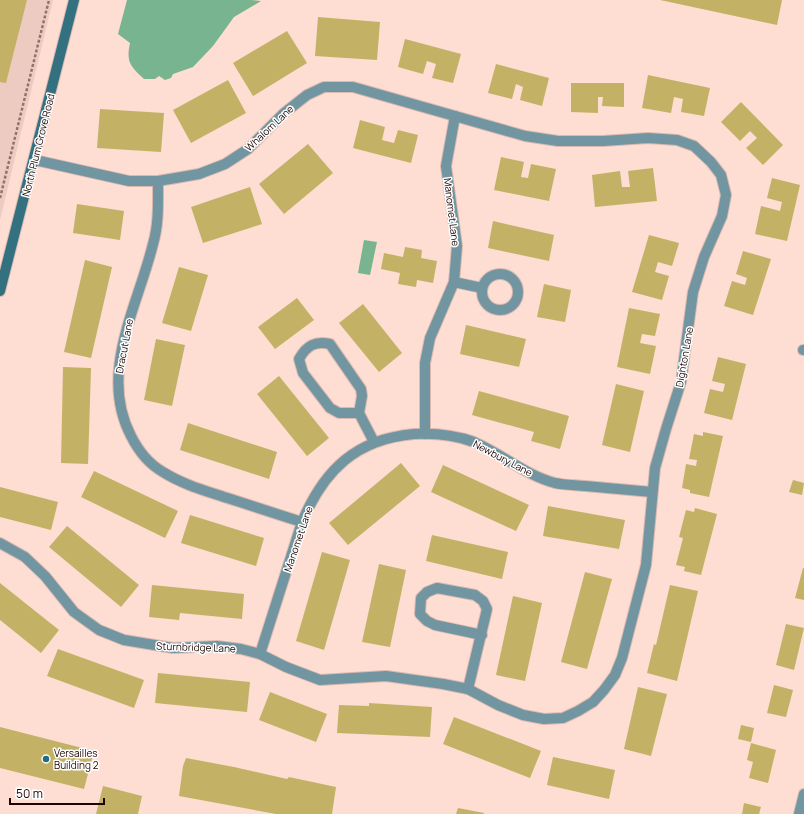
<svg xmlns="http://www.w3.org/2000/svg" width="804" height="814" font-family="Manrope,sans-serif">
<rect width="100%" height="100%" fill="#feddd3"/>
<polygon fill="#eecbc0" points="0,0 53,0 0,220"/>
<g fill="#77b48f">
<path d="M127 0H251L261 1 234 17 213 46 193 67 173 74 171 78 165 80 159 76 155 79H144C130 66 126 62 130 43L118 34Z"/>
<polygon points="364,240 377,242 370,275 358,273"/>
</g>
<g fill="#c3b266">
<polygon points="0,0 27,0 6,83 0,82"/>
<polygon points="660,0 782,0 777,25"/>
<polygon points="318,17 380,22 377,60 315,56"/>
<polygon points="287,31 307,63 253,96 233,63"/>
<polygon points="405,39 461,54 453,83 432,78 436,64 427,61 423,74 398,67"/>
<polygon points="496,64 549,78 542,106 520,100 523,87 516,84 512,99 488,93"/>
<polygon points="648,75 710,88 704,116 681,112 683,99 674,97 671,113 642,108"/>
<polygon points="228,80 246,113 191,143 173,110"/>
<polygon points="571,83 624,83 624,107 602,106 603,97 598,97 598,113 571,112"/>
<polygon points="741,102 783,145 763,165 746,148 757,138 750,131 740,141 721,122"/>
<polygon points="100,109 164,113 161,152 97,148"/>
<polygon points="360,120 385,127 382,140 394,143 398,130 418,135 411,163 353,148"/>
<polygon points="308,144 333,173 284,214 259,184"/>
<polygon points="501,157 524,162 521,177 528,178 531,164 556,169 549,201 494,190"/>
<polygon points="653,168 657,201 595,207 592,175 620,171 622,187 630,187 628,171"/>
<polygon points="772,178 800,185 787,241 755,234 761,206 780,211 782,202 767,198"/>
<polygon points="250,187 262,224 203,243 191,207"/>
<polygon points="77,204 124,211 120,240 73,233"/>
<polygon points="493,221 554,235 549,261 488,248"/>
<polygon points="649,235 679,243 672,266 658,262 655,272 669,276 662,300 632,292"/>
<polygon points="405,247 422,250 421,258 437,261 433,283 417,280 416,287 398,284 400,273 381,269 384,253 403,257"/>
<polygon points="743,251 771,259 753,315 724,306 732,281 745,285 747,278 736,274"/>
<polygon points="85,260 112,267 91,358 64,352"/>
<polygon points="179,267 208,275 191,331 162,323"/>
<polygon points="544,284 571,290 565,322 537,317"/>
<polygon points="297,298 314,320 275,349 258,327"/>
<polygon points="363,304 402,353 379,372 339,323"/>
<polygon points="629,308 660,314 655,336 642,334 640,343 656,346 650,374 617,367"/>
<polygon points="466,325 526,339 519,367 460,354"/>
<polygon points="156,339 185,345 172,406 144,400"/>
<polygon points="718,357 746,364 732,420 704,413 710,389 723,392 725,384 712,381"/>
<polygon points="63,367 91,368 88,464 61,463"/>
<polygon points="279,376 329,438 307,456 257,394"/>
<polygon points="616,384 644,391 630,452 602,445"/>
<polygon points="479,391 569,416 560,449 531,441 534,432 472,415"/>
<polygon points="188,423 277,452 269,479 180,450"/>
<polygon points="703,432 723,436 709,497 690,493 690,490 682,488 686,464 696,466 697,460 689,459 694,434 703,436"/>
<polygon points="401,463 420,486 348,545 329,523"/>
<polygon points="443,465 529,505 516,531 431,492"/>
<polygon points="94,471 178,511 165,538 81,497"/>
<polygon points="793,480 804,483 802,495 789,492"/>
<polygon points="0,487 58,502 51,530 0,517"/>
<polygon points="548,506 625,520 619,549 543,536"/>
<polygon points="695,508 717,514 701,575 684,571 685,567 676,565 683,538 679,537 686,510 694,512"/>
<polygon points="190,515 264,538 256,566 181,543"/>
<polygon points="67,526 139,585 121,607 49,547"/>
<polygon points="432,535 508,552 502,579 426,561"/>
<polygon points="322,552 350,560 324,650 296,641"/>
<polygon points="379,564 406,570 390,647 362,642"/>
<polygon points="803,568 804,568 804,600 795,598"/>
<polygon points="585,572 612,579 587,669 561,662"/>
<polygon points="0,583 59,630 41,653 0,620"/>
<polygon points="152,585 244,594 242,619 180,613 179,620 149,617"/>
<polygon points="670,585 698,591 677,681 647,673 654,644 656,645"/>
<polygon points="513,596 542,603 525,681 496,675"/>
<polygon points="786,624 804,628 794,670 776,665"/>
<polygon points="58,649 144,680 134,708 47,676"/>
<polygon points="158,673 250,682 247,712 155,703"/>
<polygon points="774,685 793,690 786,717 767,713"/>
<polygon points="638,687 667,694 651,756 624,749"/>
<polygon points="270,692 327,714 316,742 259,720"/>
<polygon points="369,703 432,707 430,737 337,733 339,705 369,706"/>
<polygon points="454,717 541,751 530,778 443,744"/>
<polygon points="741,725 754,728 751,742 738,739"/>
<polygon points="0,727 94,751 84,789 0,768"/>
<polygon points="751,743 776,750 768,783 749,778 753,762 747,760"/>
<polygon points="553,757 615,770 609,799 547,785"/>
<polygon points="186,758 234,767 287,779 289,777 336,787 332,814 276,814 179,796 183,766"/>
<polygon points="103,786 142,796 138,814 96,814"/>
<polygon points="744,803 761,807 759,814 742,814"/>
<polygon points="458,808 484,813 484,814 456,814"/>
</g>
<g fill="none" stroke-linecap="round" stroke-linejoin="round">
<defs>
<g id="street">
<path d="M158 181C158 202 159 224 153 244 138 306 98 373 131 436 138 450 149 464 163 472 182 484 203 490 224 497 250 505 276 514 302 522"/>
<circle cx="500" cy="292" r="18"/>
<polyline points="454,282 482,288"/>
<polyline points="803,350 804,350"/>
<path d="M359 413H339L330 408 303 373 299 359C307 345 315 341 330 344L361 389 362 396 359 413 374 442"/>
<polyline points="425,434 425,363 430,338 454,282 457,246 446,166 455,116"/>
<polyline points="0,543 25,557 45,576 74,612 99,630 124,640 173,648 217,646 241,649 260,654 286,667 320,680 386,676 443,684 468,689 498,705 523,715 544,719 563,718 578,711 593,702 604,690 615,675 622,658 646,565 655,468 666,429 681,382 693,292 704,257 722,216 726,195 721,175 711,162 694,146 677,140 648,138 603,141 558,141 525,136 353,87 324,87 307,95 283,114 248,149 225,164 199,174 158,181 129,181 35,160"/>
<path d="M260 654 302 522C324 470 356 439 414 434 434 433 455 435 474 442 502 454 525 475 555 483 564 485 575 485 585 486 607 488 629 490 652 492"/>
<polyline points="468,689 487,609 483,601 475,595 437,588 427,592 421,598 420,614 427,621 435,625 482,635"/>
<polyline points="799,814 804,794"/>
</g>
<polyline id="secondary" points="0,291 74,0"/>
</defs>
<use href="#street" stroke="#dabab1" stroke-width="12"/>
<use href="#secondary" stroke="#dabab1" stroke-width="12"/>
<polyline stroke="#91736c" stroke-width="2.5" stroke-dasharray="3 2" stroke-linecap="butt" points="0,198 49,0"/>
<use href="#street" stroke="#7196a1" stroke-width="10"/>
<use href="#secondary" stroke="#337080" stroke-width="10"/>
</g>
<circle fill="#276b7c" stroke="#fff" stroke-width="1.5" cx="46" cy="759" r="4"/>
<g text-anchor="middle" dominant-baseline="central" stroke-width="3" stroke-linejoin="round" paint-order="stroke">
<g font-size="10" fill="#1f0501" stroke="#fff">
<text transform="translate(269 128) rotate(-43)">Whalom Lane</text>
<text transform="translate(38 145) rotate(-76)">North Plum Grove Road</text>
<text transform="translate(452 212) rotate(83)">Manomet Lane</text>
<text transform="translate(124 346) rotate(-79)">Dracut Lane</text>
<text transform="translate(684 357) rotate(-80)">Dighton Lane</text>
<text transform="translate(503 458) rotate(28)">Newbury Lane</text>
<text transform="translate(298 539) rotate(-71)">Manomet Lane</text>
<text transform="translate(196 647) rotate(2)">Sturnbridge Lane</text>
</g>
<g font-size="10" fill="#1f0501" stroke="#fff" text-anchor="start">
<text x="54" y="753">Versailles<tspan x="54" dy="12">Building 2</tspan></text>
</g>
</g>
<path d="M10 798v6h94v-6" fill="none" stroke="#1f0501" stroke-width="2"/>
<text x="16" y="798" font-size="12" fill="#1f0501" stroke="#ffffff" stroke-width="3" paint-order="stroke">50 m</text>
</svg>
